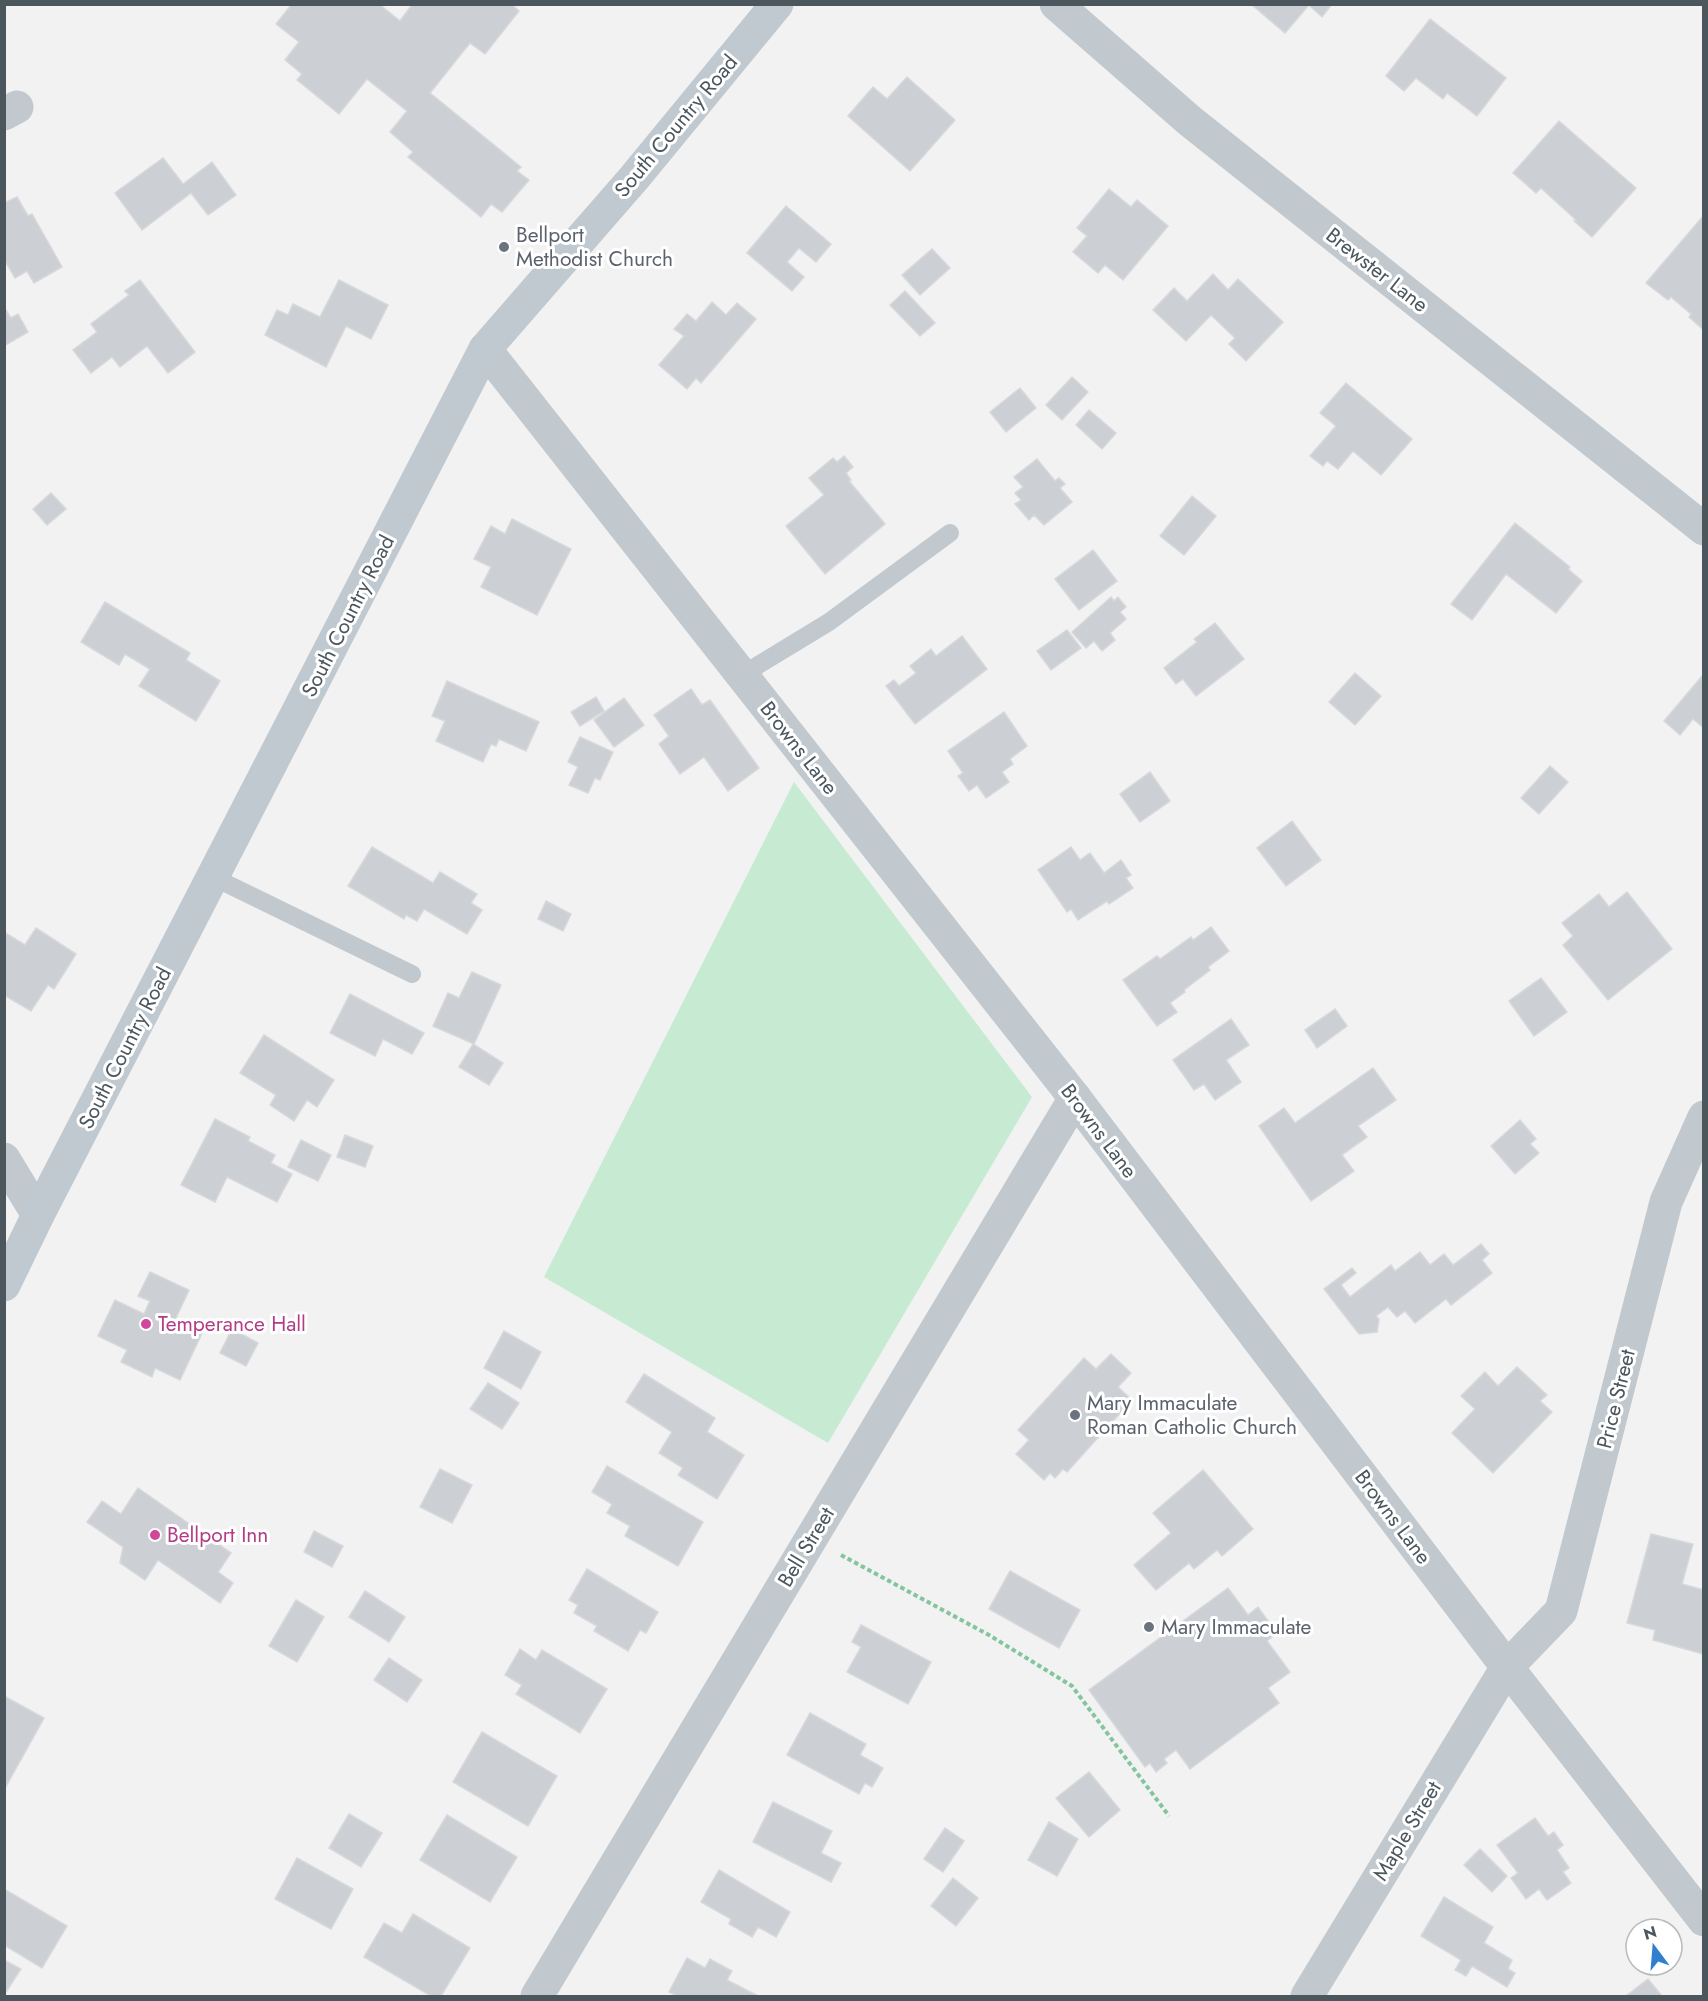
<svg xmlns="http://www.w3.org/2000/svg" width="1708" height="2001" font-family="Jost,sans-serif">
<rect width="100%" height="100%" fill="#f3f2f2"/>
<polygon fill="#c6ebd2" points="794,782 1032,1097 828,1443 544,1277"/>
<g fill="#cccfd3" stroke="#d6d8dc" stroke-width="1.5">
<polygon points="292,4 379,4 400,21 411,6 409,4 511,4 519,11 485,54 470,43 430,93 521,167 517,171 529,180 502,212 491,204 481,217 408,157 413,152 390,132 407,111 367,79 339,114 297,80 302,74 285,60 299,42 276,24"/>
<polygon points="1251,4 1332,4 1322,17 1309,5 1285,33"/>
<polygon points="1430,19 1506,78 1477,116 1447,93 1443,99 1416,78 1404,91 1386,76"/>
<polygon points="907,77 955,120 910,171 848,116 873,87 887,99"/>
<polygon points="1559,121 1636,188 1592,237 1574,221 1576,220 1541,188 1536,193 1513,173"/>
<polygon points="163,158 183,184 212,162 236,195 208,215 191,193 142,230 115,193"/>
<polygon points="1109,189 1131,207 1137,200 1168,226 1123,280 1105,265 1098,273 1073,252 1087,236 1077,228"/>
<polygon points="17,197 28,216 32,214 62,267 34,283 27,271 15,278 4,259 4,203"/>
<polygon points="786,206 831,244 816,262 799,248 787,262 804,277 792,291 747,253"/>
<polygon points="1704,215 1704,330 1689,317 1691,314 1671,297 1668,300 1646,283"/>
<polygon points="932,249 950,268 920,295 902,275"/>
<polygon points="1213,274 1228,290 1238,279 1283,322 1246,361 1229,344 1235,338 1211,315 1186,341 1153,310 1174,288 1187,301"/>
<polygon points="140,280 195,352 168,373 147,346 120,367 112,357 91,373 73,350 97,332 91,324 129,295 125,291"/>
<polygon points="339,280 388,305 371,339 346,326 326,367 265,335 277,310 288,315 293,304 320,317"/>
<polygon points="905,291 935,323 920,336 890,305"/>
<polygon points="712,302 726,315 737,303 756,319 701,383 696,378 687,389 659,365 684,336 674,329 687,314 696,321"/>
<polygon points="4,307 11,318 18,314 28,332 4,346"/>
<polygon points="1072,377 1088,392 1062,420 1046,405"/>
<polygon points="1346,383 1412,439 1381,475 1353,451 1338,469 1327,461 1323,466 1310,456 1336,426 1320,413"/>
<polygon points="1020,388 1036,408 1006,432 990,412"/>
<polygon points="1089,410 1116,433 1102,449 1076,425"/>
<polygon points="844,456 853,467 846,473 851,480 849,481 885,524 825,574 786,526 824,495 809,478 833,458 837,462"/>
<polygon points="1037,459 1055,481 1059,478 1065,484 1060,488 1072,502 1044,525 1034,515 1029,520 1015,504 1021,500 1015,493 1023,487 1014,477"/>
<polygon points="51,493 66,509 47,525 33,509"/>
<polygon points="1192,496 1216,516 1184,555 1160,536"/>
<polygon points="512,519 571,549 537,615 481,587 491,567 474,559 491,526 505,534"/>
<polygon points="1515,523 1570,567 1568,569 1582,581 1556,613 1506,574 1472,620 1451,604"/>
<polygon points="1093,550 1117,581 1079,610 1055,579"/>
<polygon points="1111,597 1114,601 1118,597 1126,607 1120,612 1126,619 1110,633 1115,640 1102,651 1094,641 1086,648 1072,632"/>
<polygon points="105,602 190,653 186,660 220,681 196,721 139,686 150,669 125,654 119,665 81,642"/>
<polygon points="1215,623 1244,659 1196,696 1183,679 1176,684 1164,668 1197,642 1194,639"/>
<polygon points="1067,630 1081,648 1051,670 1037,651"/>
<polygon points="962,636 987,669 915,724 886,686 894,680 899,686 916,673 910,666 931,649 936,656"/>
<polygon points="1355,673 1381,696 1355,725 1329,702"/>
<polygon points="1703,675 1704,728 1693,719 1680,735 1664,721"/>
<polygon points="447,681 539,722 526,751 499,739 496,746 491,744 483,762 436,741 445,721 432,716"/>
<polygon points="691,689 702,705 710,700 759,768 728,791 704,757 680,774 659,744 669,736 654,715"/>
<polygon points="596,697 604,711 580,726 571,712"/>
<polygon points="624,698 644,725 614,747 594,720"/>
<polygon points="1004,712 1027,746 1010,759 1013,764 1002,772 1009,782 986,798 977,785 969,791 958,776 963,773 948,751"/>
<polygon points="580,737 613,752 600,780 595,778 588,793 569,785 578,767 568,762"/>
<polygon points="1550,766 1568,782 1539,814 1521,798"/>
<polygon points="1150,772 1170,801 1140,822 1120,794"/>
<polygon points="1292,821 1321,860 1286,886 1257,848"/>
<polygon points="372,847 433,883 440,872 477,894 471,903 482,910 467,934 424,909 417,921 406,915 404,919 348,886"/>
<polygon points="1071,847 1080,860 1090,853 1104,873 1121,860 1131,875 1126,878 1133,888 1109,904 1107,901 1078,920 1071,909 1067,912 1038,870"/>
<polygon points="1627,892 1672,949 1608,1000 1563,945 1573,936 1562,923 1599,894 1609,907"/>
<polygon points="546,901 571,914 563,931 538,919"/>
<polygon points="1211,927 1229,951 1208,967 1210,970 1184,990 1185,992 1170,1003 1177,1012 1157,1026 1123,980 1157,956 1160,959 1191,937 1193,940"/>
<polygon points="36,928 76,954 54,989 48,985 31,1011 4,995 4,932 25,945"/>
<polygon points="472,972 501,985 474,1044 433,1026 448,993 459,998"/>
<polygon points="1541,978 1567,1012 1534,1036 1509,1001"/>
<polygon points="350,994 424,1033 412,1054 383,1039 375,1056 330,1033"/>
<polygon points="1335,1009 1347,1026 1317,1048 1305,1030"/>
<polygon points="1231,1019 1249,1045 1226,1060 1241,1082 1215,1100 1204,1084 1194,1090 1173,1060"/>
<polygon points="264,1035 334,1080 317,1107 307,1100 294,1121 270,1105 276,1095 240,1073"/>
<polygon points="473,1044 503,1063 489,1085 459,1067"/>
<polygon points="1373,1068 1396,1100 1358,1126 1367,1137 1342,1155 1354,1171 1311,1201 1259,1126 1284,1108 1295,1123"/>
<polygon points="215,1119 250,1137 248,1141 275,1155 271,1163 292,1174 277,1202 227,1177 215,1202 181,1185"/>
<polygon points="1520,1120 1536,1139 1530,1144 1539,1153 1515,1174 1491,1146"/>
<polygon points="345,1135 373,1146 365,1167 337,1157"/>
<polygon points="301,1140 331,1155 318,1181 288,1167"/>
<polygon points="1481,1244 1489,1254 1482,1260 1492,1273 1451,1305 1446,1299 1415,1323 1405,1311 1397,1317 1388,1307 1376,1316 1379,1319 1377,1332 1359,1334 1324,1289 1352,1268 1356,1273 1341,1285 1350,1297 1391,1265 1395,1271 1420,1252 1430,1265 1444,1254 1453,1265"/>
<polygon points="150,1272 189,1290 176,1318 203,1331 180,1380 155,1368 152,1377 121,1362 127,1350 98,1336 115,1300 144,1314 150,1301 138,1296"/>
<polygon points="232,1329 258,1343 246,1366 220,1353"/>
<polygon points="504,1331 541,1352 521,1389 484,1368"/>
<polygon points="1111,1354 1131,1373 1118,1387 1132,1400 1067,1472 1063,1469 1055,1478 1050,1473 1044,1480 1016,1454 1029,1440 1018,1430 1084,1358 1096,1369"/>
<polygon points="1517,1367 1547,1395 1540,1401 1552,1412 1493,1473 1452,1433 1475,1409 1461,1396 1485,1372 1498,1386"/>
<polygon points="644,1374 715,1418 707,1432 744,1455 717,1499 678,1475 683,1468 659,1453 672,1432 626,1402"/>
<polygon points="488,1383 519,1403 502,1429 470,1409"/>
<polygon points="607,1466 703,1522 678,1566 625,1536 630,1526 607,1513 612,1504 592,1492"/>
<polygon points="440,1469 472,1485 452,1523 420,1507"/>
<polygon points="1203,1470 1253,1529 1222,1556 1217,1550 1194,1569 1189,1563 1156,1590 1134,1565 1171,1533 1153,1513"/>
<polygon points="138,1488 231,1553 218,1572 233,1583 220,1603 158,1560 145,1580 120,1563 123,1547 87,1522 102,1501 121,1514"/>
<polygon points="314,1531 343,1546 332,1567 304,1552"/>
<polygon points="1651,1534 1693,1544 1682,1584 1704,1590 1703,1654 1653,1640 1655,1630 1627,1623"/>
<polygon points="587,1569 658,1612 646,1633 640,1630 628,1651 594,1631 597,1626 574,1613 578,1605 569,1600"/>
<polygon points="1010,1571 1080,1610 1059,1648 989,1609"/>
<polygon points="1228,1588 1248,1615 1258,1607 1277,1633 1267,1641 1290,1672 1268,1688 1279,1703 1190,1769 1176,1750 1164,1759 1167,1763 1156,1772 1150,1763 1145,1767 1089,1690"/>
<polygon points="365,1591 405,1617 389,1642 349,1617"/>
<polygon points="296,1600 324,1617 297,1662 269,1646"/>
<polygon points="861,1625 931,1662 908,1704 847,1672 861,1647 852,1642"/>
<polygon points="520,1649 536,1660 542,1650 607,1689 580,1733 516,1694 522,1685 505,1675"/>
<polygon points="389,1658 422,1680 407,1702 374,1680"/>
<polygon points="4,1696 44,1718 4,1790"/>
<polygon points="810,1713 866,1744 860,1755 883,1768 872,1787 865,1783 859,1794 787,1755"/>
<polygon points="482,1732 557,1776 528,1826 453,1782"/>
<polygon points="1089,1772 1120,1810 1089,1837 1056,1798"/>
<polygon points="773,1802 832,1831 821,1853 841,1863 831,1882 753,1842"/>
<polygon points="349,1814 382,1833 361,1867 329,1848"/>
<polygon points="447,1815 517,1857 490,1902 420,1860"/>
<polygon points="1535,1818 1548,1836 1554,1832 1563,1845 1557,1850 1569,1868 1563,1872 1571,1883 1547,1900 1539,1889 1526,1899 1511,1878 1518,1873 1497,1845"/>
<polygon points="1049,1822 1078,1839 1057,1876 1028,1860"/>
<polygon points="945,1828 964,1841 943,1872 924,1859"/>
<polygon points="1480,1849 1507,1876 1492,1892 1464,1865"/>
<polygon points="297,1858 353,1889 331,1929 275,1899"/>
<polygon points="719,1870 790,1912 776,1937 758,1927 752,1937 729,1924 731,1919 701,1902"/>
<polygon points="953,1878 978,1898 956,1926 931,1906"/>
<polygon points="4,1889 67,1926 42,1968 4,1945"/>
<polygon points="1444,1897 1493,1927 1484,1943 1512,1960 1508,1969 1515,1973 1507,1987 1472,1966 1466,1976 1455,1970 1461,1960 1421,1936"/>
<polygon points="413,1914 470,1948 441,1996 431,1996 364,1957 384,1923 402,1933"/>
<polygon points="687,1958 705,1968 710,1959 732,1971 727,1980 758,1996 677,1996 669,1992"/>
<polygon points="4,1960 21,1969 4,1995"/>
<polygon points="1648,1979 1662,1996 1626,1996"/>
</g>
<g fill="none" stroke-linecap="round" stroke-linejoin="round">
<polyline stroke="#82c59f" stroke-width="4" stroke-dasharray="4.5 3" stroke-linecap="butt" points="841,1555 989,1635 1072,1686 1169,1816"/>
<g stroke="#c1c9ce" stroke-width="18">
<polyline points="742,675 829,622 950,533"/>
<polyline points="213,877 412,974"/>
</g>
<g stroke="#c1c9ce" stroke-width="33">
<polyline points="1056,4 1190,121 1704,529"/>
<polyline points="4,114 17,107"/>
<polyline points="485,349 1075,1098 1507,1667 1704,1920"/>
<polyline points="4,1159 38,1215"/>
<polyline points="537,1996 1075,1098"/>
<polyline points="1307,1996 1507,1667 1561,1611 1666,1202 1704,1117"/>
</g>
<polyline stroke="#c0c9d0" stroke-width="33" points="4,1285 38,1215 485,349 634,178 777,4"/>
</g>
<g fill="#6b7280" stroke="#fff" stroke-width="2">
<circle cx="504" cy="247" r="6"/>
<circle cx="1075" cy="1415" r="6"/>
<circle cx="1149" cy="1627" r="6"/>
</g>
<g fill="#d1479c" stroke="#fff" stroke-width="2">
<circle cx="146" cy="1324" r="6"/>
<circle cx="155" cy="1535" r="6"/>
</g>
<g text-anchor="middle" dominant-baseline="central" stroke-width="6" stroke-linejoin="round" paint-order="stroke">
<g font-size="21" fill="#4b565d" stroke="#fff">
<text transform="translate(676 126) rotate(-50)">South Country Road</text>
<text transform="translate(1377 270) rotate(38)">Brewster Lane</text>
<text transform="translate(348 616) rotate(-63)">South Country Road</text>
<text transform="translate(799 748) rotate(52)">Browns Lane</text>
<text transform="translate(125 1048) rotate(-63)">South Country Road</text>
<text transform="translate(1099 1131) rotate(53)">Browns Lane</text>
<text transform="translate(1616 1399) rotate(-76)">Price Street</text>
<text transform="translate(1393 1517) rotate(53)">Browns Lane</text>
<text transform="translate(806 1547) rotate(-59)">Bell Street</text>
<text transform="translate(1407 1831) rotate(-59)">Maple Street</text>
</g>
<g font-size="21" fill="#5b616d" stroke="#fff" text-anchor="start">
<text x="516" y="235">Bellport<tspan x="516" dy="24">Methodist Church</tspan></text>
<text x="1087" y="1403">Mary Immaculate<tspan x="1087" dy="24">Roman Catholic Church</tspan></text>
<text x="1161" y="1627">Mary Immaculate</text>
</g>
<g font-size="21" fill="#b23c85" stroke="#fff" text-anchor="start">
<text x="158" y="1324">Temperance Hall</text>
<text x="167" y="1535">Bellport Inn</text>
</g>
</g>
<rect width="1708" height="2001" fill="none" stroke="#4b565d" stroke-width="12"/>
<g transform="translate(1654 1947) rotate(344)"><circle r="28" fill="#ffffff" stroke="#b7bbbe" stroke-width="1.5"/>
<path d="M0-4.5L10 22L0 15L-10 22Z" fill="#3080cf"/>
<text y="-9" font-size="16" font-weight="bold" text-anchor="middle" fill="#4b565d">N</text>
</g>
</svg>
